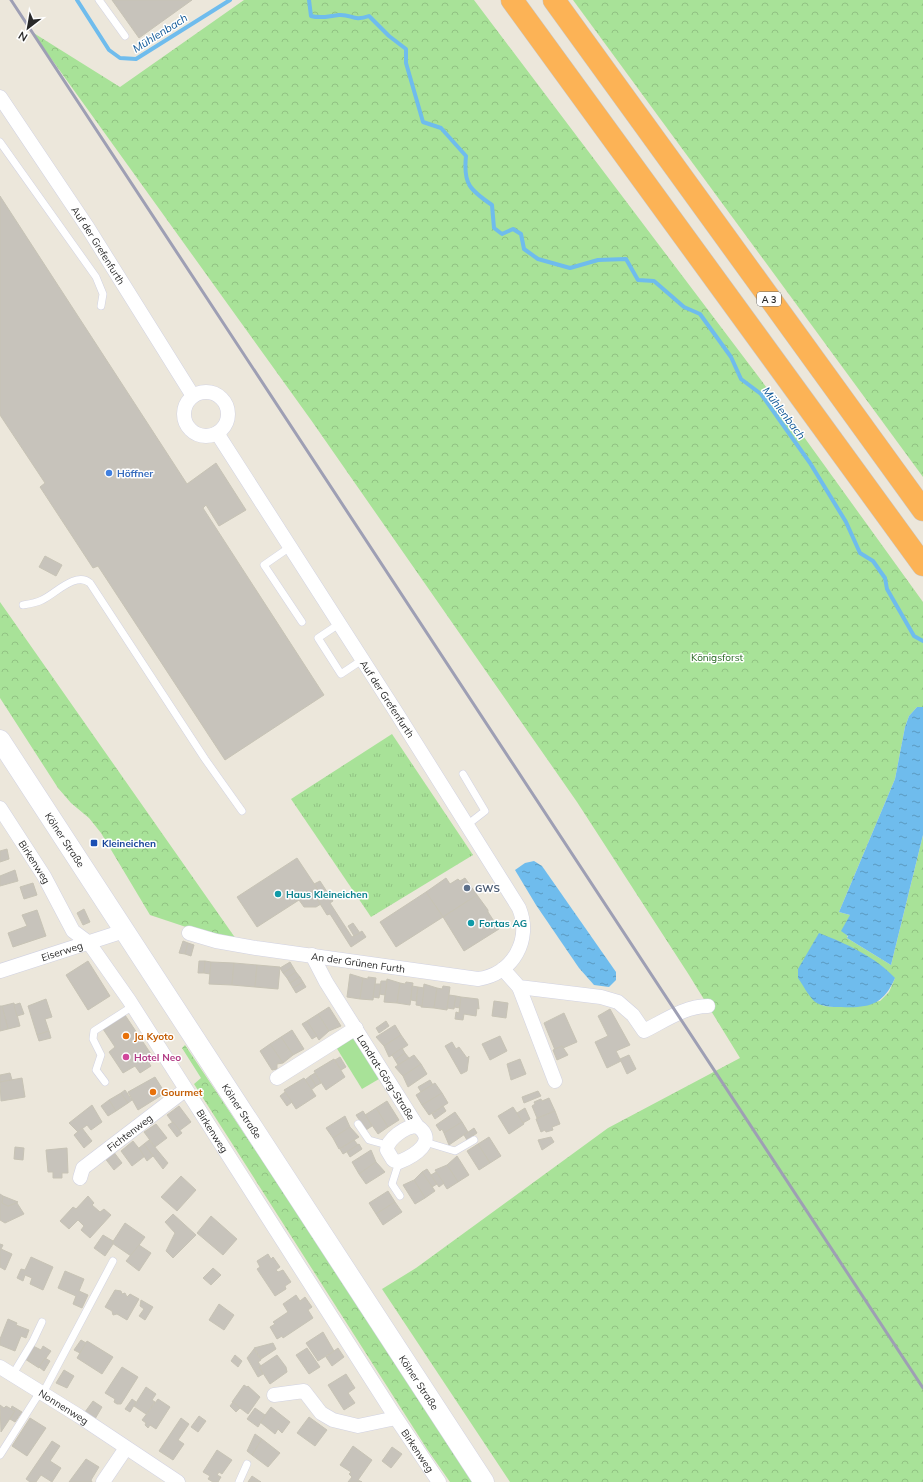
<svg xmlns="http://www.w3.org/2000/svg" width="923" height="1482" font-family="Mulish,sans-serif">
<defs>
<pattern id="grass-tufts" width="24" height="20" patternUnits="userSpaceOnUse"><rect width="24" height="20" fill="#a8e298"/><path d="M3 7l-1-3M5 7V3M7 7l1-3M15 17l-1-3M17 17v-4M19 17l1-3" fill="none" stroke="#91c283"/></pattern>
<pattern id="forest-crowns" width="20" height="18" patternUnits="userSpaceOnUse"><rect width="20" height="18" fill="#a8e298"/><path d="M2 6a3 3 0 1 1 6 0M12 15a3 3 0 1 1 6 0" fill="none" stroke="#91c283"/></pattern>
<pattern id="water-ripples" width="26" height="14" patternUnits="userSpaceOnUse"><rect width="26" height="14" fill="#6fbced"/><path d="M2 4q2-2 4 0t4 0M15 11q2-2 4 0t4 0" fill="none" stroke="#5b99c0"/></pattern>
</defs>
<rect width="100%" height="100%" fill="#ece7db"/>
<polygon fill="url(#grass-tufts)" points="392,734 473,855 371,917 291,799"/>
<g fill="url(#forest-crowns)" fill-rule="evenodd">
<path d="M244 0H474L804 437 923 602V707H917L909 716 905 727 895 779 839 912 850 915 847 938 891 965 923 835V1482H510L382 1289 416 1268 608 1128 740 1058 689 975 577 802 311 420 32 32 120 87ZM895 978 889 992 880 1001 837 1007 824 1006 815 1001Z"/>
<polygon points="573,0 923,0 923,477"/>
<polygon points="0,602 236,939 189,928 150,915 101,833 89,818 71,803 58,788 0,698"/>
<polygon points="185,1045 448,1439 476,1482 450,1482 427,1449 194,1084 201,1078 182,1048"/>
</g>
<polygon fill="#a8e298" points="349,1038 354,1039 379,1079 362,1089 336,1047"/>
<g fill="url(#water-ripples)">
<polygon points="917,707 923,707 923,835 891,965 847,938 848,936 841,931 850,915 839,912 895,779 905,727 909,716"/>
<polygon points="534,861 542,866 616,972 616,980 609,987 594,985 579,968 536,905 515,870 525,863"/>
<path d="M819 933C845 943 876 957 895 978 883 1006 868 1008 841 1007 832 1007 821 1007 814 1001 808 995 803 985 798 978V969Z"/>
</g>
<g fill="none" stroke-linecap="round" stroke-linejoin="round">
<g stroke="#6fbced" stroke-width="4">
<polyline points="77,0 109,50 120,58 136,59 230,0"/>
<path d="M309 0 311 16C322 19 328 16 339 15 352 14 353 22 369 16L389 36 406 49V63L423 122 441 128 466 156C463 184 470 190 492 205L494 228 502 234 513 229 521 234 524 249 538 259 570 268 598 260 626 259 638 280 654 281 684 307 700 314 731 357 741 379 761 394 810 463 846 522 860 553 873 561 885 578 887 589 914 636 923 641"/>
</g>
</g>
<g fill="#c7c3bb" stroke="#c7c3b5">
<polygon points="112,0 192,0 139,38"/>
<polygon points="0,196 187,484 216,463 246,510 219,526 206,505 203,508 324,695 225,760 98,566 93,568 40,487 45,483 0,415"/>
<polygon points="45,556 62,565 56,576 39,567"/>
<polygon points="7,849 9,859 0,862 0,851"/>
<polygon points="297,858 317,888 312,891 321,904 316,907 304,907 299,900 257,927 237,897"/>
<polygon points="15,870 18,881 0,886 0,876"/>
<polygon points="446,878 450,884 458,879 460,881 465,878 477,895 443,917 426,892"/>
<polygon points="320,881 333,901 330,903 352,937 362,931 366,937 351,947 330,914 327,915 312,891 317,888 314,884"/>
<polygon points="33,883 37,895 24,899 20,887"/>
<polygon points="426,892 443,917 396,947 380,922"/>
<polygon points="477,895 488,910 488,912 499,929 464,951 443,917"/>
<polygon points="84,909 90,922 83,925 77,913"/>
<polygon points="37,910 46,936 13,947 8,933 27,926 22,915"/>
<polygon points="353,923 360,933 354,936 348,926"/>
<polygon points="183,941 188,943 185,954 179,953"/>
<polygon points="188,943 194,945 191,956 185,954"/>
<polygon points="88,961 110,996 88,1010 66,975"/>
<polygon points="199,961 205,961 204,973 198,973"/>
<polygon points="205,961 211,962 210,974 204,973"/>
<polygon points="211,962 234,963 232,985 209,984"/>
<polygon points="290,962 293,967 283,973 280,968"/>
<polygon points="234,963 257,965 255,987 232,985"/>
<polygon points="257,965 280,967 278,989 255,987"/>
<polygon points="293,967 296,972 287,978 283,973"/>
<polygon points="296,972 300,977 290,983 287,978"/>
<polygon points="350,974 363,978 360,999 347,997"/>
<polygon points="300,977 303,982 293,988 290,983"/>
<polygon points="368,977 376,978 373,1000 360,999 363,978 368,979"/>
<polygon points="387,979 400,983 397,1003 384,1002"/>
<polygon points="381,981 387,981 385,995 379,994"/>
<polygon points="303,982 306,987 296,993 293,988"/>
<polygon points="406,982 413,983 410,1005 397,1003 400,983 405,984"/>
<polygon points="375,984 381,984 379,998 373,997"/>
<polygon points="424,984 437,988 434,1008 421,1007"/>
<polygon points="412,986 418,987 416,1001 411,1000"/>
<polygon points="443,986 450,987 447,1010 434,1008 437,988 442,989"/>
<polygon points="418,987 424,988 422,1006 416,1005"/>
<polygon points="449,995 456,996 454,1009 447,1008"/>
<polygon points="456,996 461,997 460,1008 454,1007"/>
<polygon points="461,997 478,999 479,1009 477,1008 476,1016 464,1014 463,1020 455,1019 456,1012 459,1013"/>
<polygon points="46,999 52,1017 45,1019 49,1031 37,1035 28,1006"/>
<polygon points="494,1001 508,1003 506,1018 492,1016"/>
<polygon points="14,1003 20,1026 8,1029 2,1006"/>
<polygon points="20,1003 24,1014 17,1016 14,1005"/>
<polygon points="0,1006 2,1006 8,1029 0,1031"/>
<polygon points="329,1007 341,1026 329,1031 318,1014"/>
<polygon points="610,1009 630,1045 616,1051 621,1061 607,1068 595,1042 608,1036 598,1016"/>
<polygon points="564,1013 577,1042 563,1048 562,1046 555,1050 544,1023"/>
<polygon points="318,1014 329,1031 319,1040 307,1021"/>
<polygon points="125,1015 155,1060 149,1063 151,1066 140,1073 135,1066 123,1073 109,1052 115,1047 103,1029"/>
<polygon points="307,1021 317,1036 312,1039 302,1024"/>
<polygon points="386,1021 389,1026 379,1033 376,1028"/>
<polygon points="395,1025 401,1035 384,1046 376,1037"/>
<polygon points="292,1030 304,1049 293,1055 281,1037"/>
<polygon points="49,1031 51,1038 39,1041 37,1035"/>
<polygon points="401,1035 408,1045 389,1057 384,1046"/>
<polygon points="500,1036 507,1051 490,1060 482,1044"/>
<polygon points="281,1037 293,1055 283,1063 270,1044"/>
<polygon points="452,1042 456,1049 459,1047 467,1058 469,1056 467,1071 461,1074 445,1046"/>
<polygon points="270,1044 283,1063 277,1064 277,1069 272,1070 260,1051"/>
<polygon points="562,1046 568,1055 557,1060 553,1050"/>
<polygon points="402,1048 405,1053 395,1060 392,1055"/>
<polygon points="405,1053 409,1058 398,1065 395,1060"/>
<polygon points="414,1055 421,1064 403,1076 395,1067"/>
<polygon points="629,1055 636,1069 627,1074 620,1059"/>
<polygon points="340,1057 346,1067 341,1070 335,1060"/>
<polygon points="334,1059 345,1077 326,1090 314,1071"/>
<polygon points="520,1059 526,1074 511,1080 507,1064"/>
<polygon points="421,1064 427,1074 408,1087 403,1076"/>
<polygon points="10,1073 12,1080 0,1082 0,1075"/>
<polygon points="315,1073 321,1083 316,1086 310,1076"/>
<polygon points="310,1076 316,1086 311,1090 305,1080"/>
<polygon points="155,1077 165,1093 138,1110 128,1092"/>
<polygon points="22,1078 25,1097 1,1101 0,1082"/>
<polygon points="304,1078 316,1096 296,1109 284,1090"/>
<polygon points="430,1080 433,1085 421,1092 418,1087"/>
<polygon points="435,1083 442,1093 422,1105 416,1095"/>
<polygon points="125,1090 132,1100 128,1103 121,1093"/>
<polygon points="538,1091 541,1096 524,1103 522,1097"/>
<polygon points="285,1092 292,1102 287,1106 280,1096"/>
<polygon points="121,1093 128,1103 116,1111 109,1100"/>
<polygon points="442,1093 448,1103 429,1115 422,1105"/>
<polygon points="549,1098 555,1111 537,1118 532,1106 535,1104 534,1102 541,1099 542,1101"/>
<polygon points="109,1100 116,1111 108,1116 101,1106"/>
<polygon points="387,1101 399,1120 388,1127 376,1108"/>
<polygon points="92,1105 102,1122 91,1130 87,1125 78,1132 69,1123"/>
<polygon points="179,1106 191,1122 179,1131 167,1115"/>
<polygon points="443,1106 446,1111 435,1119 432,1114"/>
<polygon points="513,1107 524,1124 509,1134 498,1116"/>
<polygon points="376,1108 388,1127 378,1134 365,1115"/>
<polygon points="525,1108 530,1119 523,1123 517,1113"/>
<polygon points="363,1111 372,1126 366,1130 356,1115"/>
<polygon points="555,1111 560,1124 552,1127 553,1130 546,1132 545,1130 541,1132 536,1119"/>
<polygon points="455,1112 462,1122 444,1133 442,1129 440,1131 436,1125"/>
<polygon points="345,1116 350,1127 333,1138 326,1128"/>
<polygon points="173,1122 182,1133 177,1137 168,1125"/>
<polygon points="462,1122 468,1132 449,1145 444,1133"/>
<polygon points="156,1124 167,1138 155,1147 144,1132"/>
<polygon points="350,1127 359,1137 339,1149 333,1138"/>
<polygon points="82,1128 92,1141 84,1148 74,1135"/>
<polygon points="474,1128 477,1133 467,1140 464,1135"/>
<polygon points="489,1137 501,1156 490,1163 478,1144"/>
<polygon points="551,1137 554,1142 542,1150 538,1140"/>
<polygon points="149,1140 168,1163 163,1169 144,1144"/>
<polygon points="354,1140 358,1145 343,1154 340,1149"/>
<polygon points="133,1141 145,1156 132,1166 121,1151"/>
<polygon points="144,1144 153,1156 147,1161 139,1148"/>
<polygon points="359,1144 362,1149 350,1157 347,1152"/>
<polygon points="478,1144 490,1163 479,1170 467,1151"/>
<polygon points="15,1147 24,1148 23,1160 14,1159"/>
<polygon points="67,1148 68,1173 62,1173 62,1178 53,1178 53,1172 48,1172 46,1150"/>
<polygon points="371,1150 376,1162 359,1174 352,1162"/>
<polygon points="113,1151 122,1163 114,1170 104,1157"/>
<polygon points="457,1156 469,1175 458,1182 447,1165"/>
<polygon points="376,1162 385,1172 366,1184 359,1174"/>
<polygon points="447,1165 458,1182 447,1189 435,1170"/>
<polygon points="427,1169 437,1184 432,1187 422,1172"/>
<polygon points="422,1172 435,1191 425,1198 414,1180"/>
<polygon points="436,1172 444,1183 439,1187 431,1175"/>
<polygon points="181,1176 196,1190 177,1211 161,1197"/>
<polygon points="414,1180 425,1198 415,1204 403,1185"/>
<polygon points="388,1191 395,1202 376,1214 369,1203"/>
<polygon points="0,1194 3,1196 2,1203 8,1206 17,1203 24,1214 5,1223 0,1220"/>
<polygon points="3,1196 18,1202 8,1206 2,1203"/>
<polygon points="88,1196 94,1203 92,1205 100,1212 104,1209 111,1215 90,1238 81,1230 84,1226 78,1220 69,1229 60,1221 73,1207 76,1209"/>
<polygon points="395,1202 402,1212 383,1225 376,1214"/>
<polygon points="173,1214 196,1235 173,1258 166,1251 175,1233 165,1222"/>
<polygon points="211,1216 237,1239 223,1255 197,1233"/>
<polygon points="125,1223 145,1237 131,1256 112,1243"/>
<polygon points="103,1235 113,1241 113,1244 105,1256 94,1248"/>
<polygon points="0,1244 3,1245 1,1249 12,1254 5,1270 0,1267"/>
<polygon points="139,1245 151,1253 139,1271 126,1261"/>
<polygon points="268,1254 271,1259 273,1257 280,1267 276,1270 278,1272 283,1270 291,1282 285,1286 286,1289 275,1296 257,1269 260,1267 257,1261"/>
<polygon points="31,1257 53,1267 43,1290 30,1284 32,1278 25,1275 23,1281 17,1278 21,1269 25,1270"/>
<polygon points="213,1268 221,1275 211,1285 203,1278"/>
<polygon points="65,1271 84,1279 79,1291 88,1295 82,1308 73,1304 76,1296 58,1288"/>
<polygon points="115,1290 121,1291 122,1294 125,1293 127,1297 130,1294 139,1299 127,1320 117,1314 113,1315 112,1311 105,1307"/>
<polygon points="296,1295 300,1301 305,1297 312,1307 308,1310 313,1318 283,1338 282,1336 277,1339 270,1327 275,1324 273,1322 288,1312 283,1304"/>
<polygon points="141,1300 153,1307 145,1320 139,1316 144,1309 140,1306"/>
<polygon points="219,1304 234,1315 224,1330 209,1320"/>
<polygon points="8,1319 17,1323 16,1325 29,1330 26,1338 21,1336 15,1351 0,1345 0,1339"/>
<polygon points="323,1332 334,1351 318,1361 306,1343"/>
<polygon points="81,1340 86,1343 80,1353 74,1350"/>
<polygon points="87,1341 113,1357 102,1374 77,1358"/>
<polygon points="273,1343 276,1349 261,1359 254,1348"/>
<polygon points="33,1346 41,1350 43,1346 51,1351 39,1368 25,1359"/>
<polygon points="307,1348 320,1367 309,1374 296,1355"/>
<polygon points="338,1348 344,1357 332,1366 326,1357"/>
<polygon points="254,1349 261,1360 258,1362 261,1366 259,1367 263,1374 258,1377 247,1358"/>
<polygon points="235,1355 242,1361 238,1367 231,1361"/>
<polygon points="277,1355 286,1367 287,1372 270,1384 259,1367"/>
<polygon points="45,1358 50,1361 44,1371 39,1367"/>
<polygon points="122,1367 138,1377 121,1404 117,1404 114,1402 115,1399 105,1393"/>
<polygon points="64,1370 74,1376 67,1388 56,1383"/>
<polygon points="346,1374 355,1388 348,1393 355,1403 344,1410 328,1385"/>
<polygon points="244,1385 247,1387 248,1386 260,1397 248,1414 232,1402"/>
<polygon points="146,1387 156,1394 152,1400 155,1402 146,1414 134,1406"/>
<polygon points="132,1399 136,1402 130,1412 125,1409"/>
<polygon points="158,1399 170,1407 156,1429 150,1425 148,1428 145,1425 146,1423 142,1420"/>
<polygon points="93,1401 102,1407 95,1419 85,1412"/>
<polygon points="233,1402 240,1408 236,1412 230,1406"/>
<polygon points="0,1405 4,1408 6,1406 15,1411 1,1432"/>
<polygon points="12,1406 22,1412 15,1422 10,1419 15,1411 11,1409"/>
<polygon points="271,1407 290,1422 282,1433 278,1429 275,1434 260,1422"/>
<polygon points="255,1408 265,1415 258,1427 247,1419"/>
<polygon points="199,1416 206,1421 198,1432 191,1427"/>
<polygon points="309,1417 327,1430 315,1446 297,1433"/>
<polygon points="30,1418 46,1428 27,1456 12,1446"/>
<polygon points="181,1418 189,1424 178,1440 184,1444 173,1460 159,1451"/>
<polygon points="255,1434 262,1439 252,1455 247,1451"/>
<polygon points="262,1439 280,1453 268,1467 252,1455"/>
<polygon points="52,1441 60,1446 50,1461 61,1468 52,1482 41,1475 36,1482 30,1482 26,1479"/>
<polygon points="353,1446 372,1460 358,1480 362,1482 348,1482 352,1477 349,1474 351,1472 340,1465"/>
<polygon points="392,1447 402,1454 391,1468 382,1461"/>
<polygon points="217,1450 232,1460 222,1474 219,1472 217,1475 221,1477 218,1482 213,1482 208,1479 210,1476 203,1472"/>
<polygon points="86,1459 99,1467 91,1480 92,1482 69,1482"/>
<polygon points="252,1476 261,1482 248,1482"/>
</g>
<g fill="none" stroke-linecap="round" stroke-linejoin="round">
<defs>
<g id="lane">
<polyline points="99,0 125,36"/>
<polyline points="0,142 96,277 103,294 101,306"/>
<polyline points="290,547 264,565 302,622"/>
<path d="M23 605C29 604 36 603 42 600 55 594 76 571 90 583L205 759 242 811"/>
<polyline points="339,624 318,638 341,674 362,660"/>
<polyline points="463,774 485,811 467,825"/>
<polyline points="105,1082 96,1070 101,1055 93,1039 94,1031 133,1006"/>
<polyline points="358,1124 369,1140 387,1145"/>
<polyline points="425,1142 455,1151 474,1140"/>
<polyline points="399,1162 392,1184 400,1196"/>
<polyline points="13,1374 33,1341 42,1322"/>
<polyline points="43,1393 113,1261"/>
<polyline points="0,1455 40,1392"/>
<polyline points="239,1482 247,1464"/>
</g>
<g id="street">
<path id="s1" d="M0 97 88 228 193 396"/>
<circle cx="206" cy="414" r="22"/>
<path id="s2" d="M0 808 44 876 73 931 89 943 129 1000 396 1418 439 1482"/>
<path id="s3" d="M189 933 216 941 256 948 478 979C513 974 532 940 519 908L396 712 217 433"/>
<path id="s4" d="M312 955 326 982 417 1126C439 1141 414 1156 399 1162L393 1160 387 1150C387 1139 406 1126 417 1126"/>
<path d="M503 969 519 987 601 997 618 1002 633 1015 644 1031C664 1021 685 1006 708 1006"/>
<path id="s5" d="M0 971 124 931"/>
<polyline points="519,987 555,1081"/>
<polyline points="277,1078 356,1028"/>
<path id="s6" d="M80 1178 83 1168 185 1090"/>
<path id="s7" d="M0 1367 79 1416 178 1482"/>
<polyline points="274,1395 304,1391 321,1413 333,1420 358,1426 396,1418"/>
<polyline points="103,1482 126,1448"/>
</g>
<g id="secondary">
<path id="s8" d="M0 740 484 1482"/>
</g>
<g id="highway">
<polyline points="512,0 923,565"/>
<polyline points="554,0 923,510"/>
</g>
</defs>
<use href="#lane" stroke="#d1d2e2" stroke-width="8"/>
<use href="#street" stroke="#d1d2e2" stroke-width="15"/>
<use href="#secondary" stroke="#d1d2e2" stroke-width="21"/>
<use href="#highway" stroke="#c7c7c7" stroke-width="23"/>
<use href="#lane" stroke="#fff" stroke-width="7"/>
<use href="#street" stroke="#fff" stroke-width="14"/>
<use href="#secondary" stroke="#fff" stroke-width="20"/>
<use href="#highway" stroke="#fcb356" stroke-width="22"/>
<polyline stroke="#9e9fb4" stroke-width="3" points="11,0 923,1388"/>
</g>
<circle fill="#3f7fe0" stroke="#fff" stroke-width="1.5" cx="109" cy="473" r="4"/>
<rect fill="#1a4fb4" stroke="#fff" stroke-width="1.5" x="90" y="839" width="8" height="8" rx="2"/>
<circle fill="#5c6f8a" stroke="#fff" stroke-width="1.5" cx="467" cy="888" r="4"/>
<g fill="#0f9aa8" stroke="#fff" stroke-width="1.5">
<circle cx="278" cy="894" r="4"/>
<circle cx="471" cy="923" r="4"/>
</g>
<g fill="#e8710a" stroke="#fff" stroke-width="1.5">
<circle cx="126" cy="1036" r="4"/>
<circle cx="153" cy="1092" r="4"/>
</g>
<circle fill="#d1479c" stroke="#fff" stroke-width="1.5" cx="126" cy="1057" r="4"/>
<g text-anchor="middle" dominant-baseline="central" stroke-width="3" stroke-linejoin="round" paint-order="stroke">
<rect fill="#fff" stroke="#696969" stroke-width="1" x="757" y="292" width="24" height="14" rx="3"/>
<g font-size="9" font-weight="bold" fill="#292929">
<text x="769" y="299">A 3</text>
</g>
<g font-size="10" fill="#292929" stroke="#fff">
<text stroke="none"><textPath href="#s1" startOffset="178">Auf der Grefenfurth</textPath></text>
<text transform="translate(387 699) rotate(57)">Auf der Grefenfurth</text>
<text stroke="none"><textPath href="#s8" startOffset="119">Kölner Straße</textPath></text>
<text stroke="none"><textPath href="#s2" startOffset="64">Birkenweg</textPath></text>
<text stroke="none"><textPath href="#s5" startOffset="65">Eiserweg</textPath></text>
<text stroke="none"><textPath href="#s3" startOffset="172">An der Grünen Furth</textPath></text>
<text stroke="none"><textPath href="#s4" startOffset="143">Landrat-Görg-Straße</textPath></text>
<text stroke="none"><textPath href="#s8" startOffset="443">Kölner Straße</textPath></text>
<text stroke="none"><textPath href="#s6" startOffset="69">Fichtenweg</textPath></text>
<text stroke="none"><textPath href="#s2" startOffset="388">Birkenweg</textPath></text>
<text stroke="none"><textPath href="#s8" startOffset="767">Kölner Straße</textPath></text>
<text stroke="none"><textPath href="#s7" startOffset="75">Nonnenweg</textPath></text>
<text stroke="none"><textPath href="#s2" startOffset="768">Birkenweg</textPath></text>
</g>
<g font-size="10" font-weight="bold" fill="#366cbe" stroke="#fff" text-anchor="start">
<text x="117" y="473">Höffner</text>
</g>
<g font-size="10" fill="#21651b" stroke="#fff">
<text x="717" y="657">Königsforst</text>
</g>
<g font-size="10" font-weight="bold" fill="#164399" stroke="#fff" text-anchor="start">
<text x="102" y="843">Kleineichen</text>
</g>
<g font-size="10" font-weight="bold" fill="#4e5e75" stroke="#fff" text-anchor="start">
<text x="475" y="888">GWS</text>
</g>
<g font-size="10" font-weight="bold" fill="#0d838f" stroke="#fff" text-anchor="start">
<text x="286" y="894">Haus Kleineichen</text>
<text x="479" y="923">Fortas AG</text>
</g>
<g font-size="10" font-weight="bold" fill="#c56008" stroke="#fff" text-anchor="start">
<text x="134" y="1036">Ja Kyoto</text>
<text x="161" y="1092">Gourmet</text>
</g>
<g font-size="10" font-weight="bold" fill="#b23c85" stroke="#fff" text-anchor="start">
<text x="134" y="1057">Hotel Neo</text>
</g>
<g font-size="11" font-style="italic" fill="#0f5898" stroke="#fff">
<text transform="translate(160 33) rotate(-32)">Mühlenbach</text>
<text transform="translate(784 413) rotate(53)">Mühlenbach</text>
</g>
</g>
<g transform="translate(28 28) rotate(211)" stroke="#ffffff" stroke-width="3" paint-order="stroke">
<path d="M0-3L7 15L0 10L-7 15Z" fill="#292929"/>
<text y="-6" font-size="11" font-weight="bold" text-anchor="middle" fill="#292929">N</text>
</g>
</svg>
